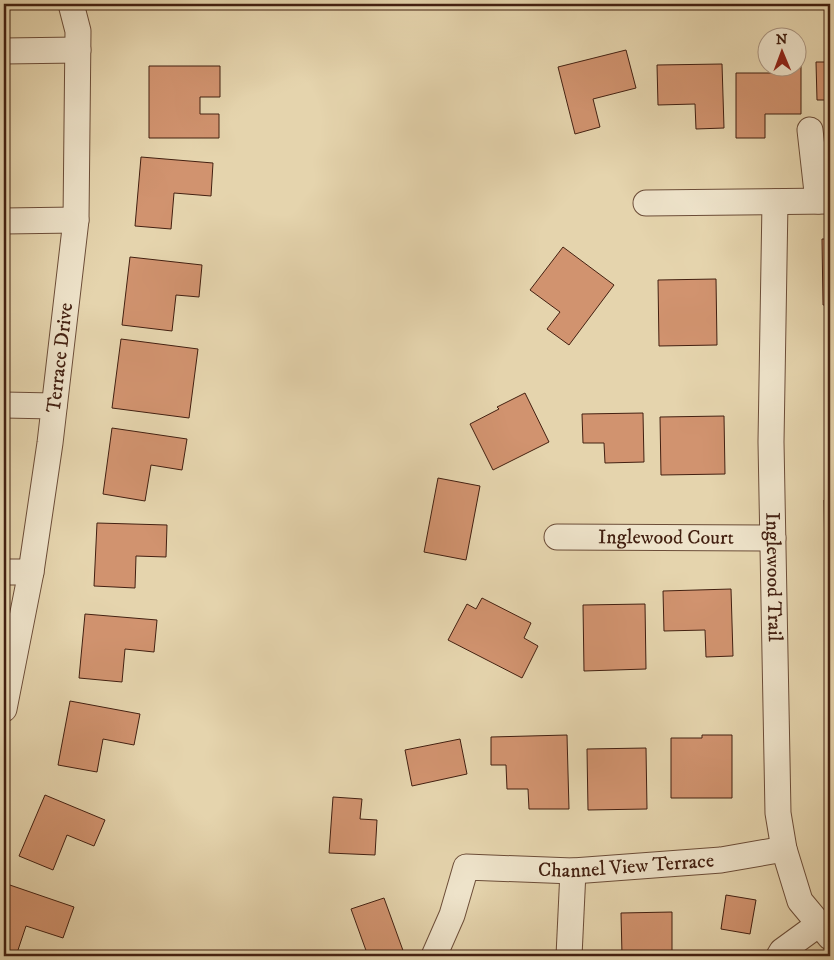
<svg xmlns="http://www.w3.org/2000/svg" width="834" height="960" font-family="'IM FELL DW Pica',serif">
<rect width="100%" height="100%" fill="#e5d4ad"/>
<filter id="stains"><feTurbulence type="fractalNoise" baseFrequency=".004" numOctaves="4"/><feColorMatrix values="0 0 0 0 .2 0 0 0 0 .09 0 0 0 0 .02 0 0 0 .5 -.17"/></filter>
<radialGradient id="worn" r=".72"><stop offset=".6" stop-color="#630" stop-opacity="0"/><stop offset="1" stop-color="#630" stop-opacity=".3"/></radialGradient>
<g fill="#d1936f" stroke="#432011">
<polygon points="626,50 636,88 593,99 600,127 575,134 558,67"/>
<polygon points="796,61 801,61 801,114 765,114 765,138 736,138 736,73 774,73 774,68 796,68"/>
<polygon points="816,62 830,62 830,100 817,100"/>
<polygon points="722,64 724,128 696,129 695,104 658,105 657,65"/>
<polygon points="149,66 220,66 220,97 200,97 200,114 219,114 219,138 149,138"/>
<polygon points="4,106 7,106 8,157 4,157"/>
<polygon points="141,157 213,163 211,196 174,193 171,229 135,226"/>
<polygon points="822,239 830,239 830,305 823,305"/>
<polygon points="563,247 614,285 569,345 547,329 560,312 530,290"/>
<polygon points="130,257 202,265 199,297 176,295 172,331 122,325"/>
<polygon points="716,279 717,345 659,346 658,280"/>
<polygon points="827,329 830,329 830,388 828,388"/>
<polygon points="121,339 198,349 189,418 112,408"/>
<polygon points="525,393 549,442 493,470 470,424 499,409 497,407"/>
<polygon points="643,413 644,462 605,463 604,443 583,443 582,414"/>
<polygon points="724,416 725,474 661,475 660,417"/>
<polygon points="826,423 830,423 830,471 827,471"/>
<polygon points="112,428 187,439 182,470 151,465 145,501 103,494"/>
<polygon points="438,478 480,486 466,560 424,552"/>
<polygon points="824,500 830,500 830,566 825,566"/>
<polygon points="97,523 167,525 166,557 136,556 135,588 94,586"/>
<polygon points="731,589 733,656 706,657 705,630 664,631 663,591"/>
<polygon points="825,591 830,591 830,650 826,650"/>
<polygon points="482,598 531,623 524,638 538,646 522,678 448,640 467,604 476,609"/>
<polygon points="645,604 646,669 584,671 583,605"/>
<polygon points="85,614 157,620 154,652 125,649 122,682 79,678"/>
<polygon points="830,679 830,738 827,738 826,680"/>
<polygon points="70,701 140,714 134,745 103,739 97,772 58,765"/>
<polygon points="567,735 569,809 529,809 528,789 507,789 506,765 491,765 491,737"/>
<polygon points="702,735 732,735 732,798 671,798 671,738 702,738"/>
<polygon points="460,739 467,774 412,786 405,750"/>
<polygon points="646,748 647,809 588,810 587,749"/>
<polygon points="45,795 105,820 94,846 67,835 53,870 19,856"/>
<polygon points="333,797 362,799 360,819 377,820 375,855 329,853"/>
<polygon points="4,883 74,907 63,938 26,926 16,956 4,956"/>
<polygon points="726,895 756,900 750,934 721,929"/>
<polygon points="384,898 405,956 368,956 351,909"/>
<polygon points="672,912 672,956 622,955 621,913"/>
</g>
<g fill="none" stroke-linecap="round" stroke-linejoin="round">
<defs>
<g id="minor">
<polyline points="4,51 78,50"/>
<polyline points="810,130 818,201"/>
<path id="s1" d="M775 202 771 442 778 813 784 849 800 901 830 937"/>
<polyline points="646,203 830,201"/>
<polyline points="4,221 76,220"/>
<polyline points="4,405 54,406"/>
<path id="s2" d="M557 537 773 538"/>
<polyline points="4,572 31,572"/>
<path id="s3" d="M4 709 31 572 50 443 76 220 78 31 71 4"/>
<path id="s4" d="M434 956 452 915 466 867 573 871 721 860 784 849"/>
<polyline points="569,956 573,871"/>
<polyline points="779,956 782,951 819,924"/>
</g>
</defs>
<use href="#minor" stroke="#6c4d38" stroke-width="27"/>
<use href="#minor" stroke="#eee3ca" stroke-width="25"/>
</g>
<g text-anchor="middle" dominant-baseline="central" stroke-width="5" stroke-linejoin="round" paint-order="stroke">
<g font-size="20" fill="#432011" stroke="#eee3ca">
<text stroke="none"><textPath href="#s3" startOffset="356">Terrace Drive</textPath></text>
<text stroke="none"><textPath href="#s2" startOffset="109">Inglewood Court</textPath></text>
<text stroke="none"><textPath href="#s1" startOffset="375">Inglewood Trail</textPath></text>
<text stroke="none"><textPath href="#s4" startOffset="255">Channel View Terrace</textPath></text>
</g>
</g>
<rect width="834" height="960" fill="none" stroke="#e5d4ad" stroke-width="20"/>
<rect x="5" y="5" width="824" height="950" fill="none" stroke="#432011" stroke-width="2.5"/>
<rect x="10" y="10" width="814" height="940" fill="none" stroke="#432011"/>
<g transform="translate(782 52) rotate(359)"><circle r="24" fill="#eee3ca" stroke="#aa9580"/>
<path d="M0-4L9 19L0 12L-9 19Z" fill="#8f2418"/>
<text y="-8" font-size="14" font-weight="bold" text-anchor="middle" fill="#432011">N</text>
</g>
<rect width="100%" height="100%" filter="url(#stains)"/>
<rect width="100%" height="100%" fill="url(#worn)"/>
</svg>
